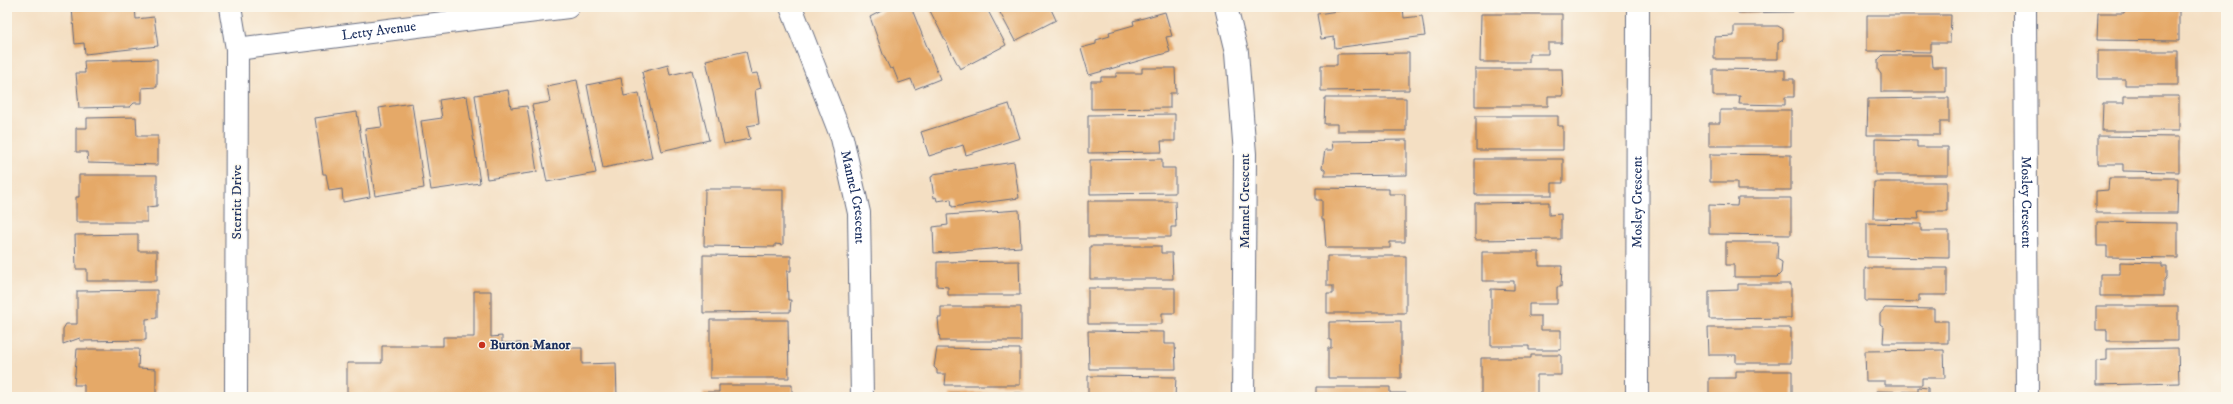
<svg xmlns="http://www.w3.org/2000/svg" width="2233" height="404" font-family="'IM FELL DW Pica',serif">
<rect width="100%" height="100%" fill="#fbf7ec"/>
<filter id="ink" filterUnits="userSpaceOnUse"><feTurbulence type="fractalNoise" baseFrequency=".025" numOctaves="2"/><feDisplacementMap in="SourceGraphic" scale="8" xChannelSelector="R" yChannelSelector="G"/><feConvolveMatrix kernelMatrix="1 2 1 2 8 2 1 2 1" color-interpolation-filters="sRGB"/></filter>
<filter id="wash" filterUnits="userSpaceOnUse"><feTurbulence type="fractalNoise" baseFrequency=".012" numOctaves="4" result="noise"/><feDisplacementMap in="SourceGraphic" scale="16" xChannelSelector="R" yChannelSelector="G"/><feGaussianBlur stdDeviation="0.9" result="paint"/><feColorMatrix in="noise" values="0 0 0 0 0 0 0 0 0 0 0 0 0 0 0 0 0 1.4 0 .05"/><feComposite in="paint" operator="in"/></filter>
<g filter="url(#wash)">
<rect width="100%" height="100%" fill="#f4dfc3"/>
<g id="blocks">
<g fill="#e5a967">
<polygon points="135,7 136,19 154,17 158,46 85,54 84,43 75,44 72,8"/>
<polygon points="889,7 911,7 940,79 915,89 911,79 899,83 893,68 890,69 883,54 870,17"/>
<polygon points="928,7 986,7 1006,45 960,69"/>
<polygon points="997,7 1050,7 1056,20 1015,41"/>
<polygon points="1365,7 1403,7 1404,18 1422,16 1425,36 1335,48 1334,37 1321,39 1317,14"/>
<polygon points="1738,7 1793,7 1793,12 1738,13"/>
<polygon points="2125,7 2179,7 2179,41 2097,40 2098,13 2124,13"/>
<polygon points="1165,12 1172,36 1166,37 1170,52 1089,75 1081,48 1096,44 1096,40 1110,36 1109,32 1134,25 1133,21"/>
<polygon points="1481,14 1562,14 1562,43 1548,43 1548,54 1529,54 1529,62 1480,62"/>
<polygon points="1867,15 1951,15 1950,43 1931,43 1931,52 1867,51"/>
<polygon points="1734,26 1778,26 1783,29 1783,40 1778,43 1778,59 1714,59 1714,37 1734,36"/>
<polygon points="746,51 751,74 757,73 761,88 755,90 759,124 747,126 750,139 724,144 706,60"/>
<polygon points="2098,51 2178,51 2178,85 2125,85 2125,79 2098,79"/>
<polygon points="1409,53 1409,90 1321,91 1321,65 1337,65 1337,54"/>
<polygon points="1883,55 1932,55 1933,67 1946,67 1946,92 1881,92 1881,74 1878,70 1878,60"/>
<polygon points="157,59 157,87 142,88 142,103 134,103 130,107 79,108 76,73 85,73 84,61"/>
<polygon points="668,65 670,75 692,70 709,140 661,151 642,72"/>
<polygon points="1142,68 1175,68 1176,93 1170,93 1170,108 1091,109 1091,81 1101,81 1101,77 1116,77 1116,73 1142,73"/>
<polygon points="1475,69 1562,69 1563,96 1548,96 1548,106 1475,106"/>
<polygon points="1713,69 1785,70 1785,79 1794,79 1794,97 1785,97 1785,105 1739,104 1740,96 1713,96"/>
<polygon points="621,78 624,96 639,93 652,158 603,168 587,85"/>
<polygon points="577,80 596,173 547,182 532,105 550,102 547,86"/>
<polygon points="508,90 511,108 527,106 537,172 487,179 475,95"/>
<polygon points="467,96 480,183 431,190 421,121 442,118 439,100"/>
<polygon points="2124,96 2179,96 2179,131 2102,131 2103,103 2124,103"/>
<polygon points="1325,98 1406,98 1406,131 1337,131 1337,124 1324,124"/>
<polygon points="1930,98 1949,98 1949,122 1940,122 1940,135 1867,135 1868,99"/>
<polygon points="412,103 424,188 375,196 365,129 382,127 379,108"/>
<polygon points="1009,104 1020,138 966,155 963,145 929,156 921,132"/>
<polygon points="1720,110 1791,110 1791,146 1709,146 1709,123 1720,123"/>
<polygon points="357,112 370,197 343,202 342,189 329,191 326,174 323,174 315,118"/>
<polygon points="1175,114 1175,141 1161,141 1162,152 1088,153 1088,115"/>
<polygon points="1476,116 1558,116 1558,126 1563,126 1563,150 1476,150"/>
<polygon points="136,117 137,136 158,136 158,165 88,163 87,152 76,152 76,128 87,128 87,118"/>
<polygon points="7,124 8,124 9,160 7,160"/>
<polygon points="2098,136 2179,137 2179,172 2123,171 2123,164 2098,164"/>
<polygon points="1875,139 1917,140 1917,147 1948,147 1948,175 1875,175"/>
<polygon points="1407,140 1407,175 1325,176 1325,170 1322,168 1325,150 1333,150 1332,141"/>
<polygon points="1710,154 1791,155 1791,190 1737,190 1737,182 1710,182"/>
<polygon points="1162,159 1162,168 1175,168 1175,193 1090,194 1090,160"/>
<polygon points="1475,159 1563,159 1563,183 1552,183 1552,195 1475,195"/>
<polygon points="1014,162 1019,198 952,207 951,199 937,201 936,197 934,198 931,177 933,176 933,174"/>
<rect x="7" y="167" width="2" height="36"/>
<polygon points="79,175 157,175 157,206 147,207 147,222 76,222 76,197 79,197"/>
<polygon points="2109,178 2178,178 2177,213 2096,213 2096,191 2108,190"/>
<polygon points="1874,182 1947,182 1947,211 1918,211 1919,219 1873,218"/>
<polygon points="1316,188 1389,189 1389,194 1405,194 1405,242 1390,242 1390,248 1326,248 1324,220 1322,220 1322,200 1316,200"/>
<polygon points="705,189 783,189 783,245 775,244 775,247 704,246"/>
<polygon points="1738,198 1791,198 1791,235 1709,234 1709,205 1737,206"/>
<polygon points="1088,201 1175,201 1176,227 1171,227 1171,237 1088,237"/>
<polygon points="1549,202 1549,215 1561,214 1561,239 1475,240 1475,203"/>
<polygon points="1019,210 1021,247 934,253 933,227 948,225 947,215"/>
<polygon points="2097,222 2178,223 2178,258 2107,257 2107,246 2097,246"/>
<polygon points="1867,223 1921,224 1921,231 1949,231 1949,258 1867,257"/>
<polygon points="138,234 138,251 157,251 157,281 87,281 87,269 76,269 75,235"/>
<polygon points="1726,242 1778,242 1777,259 1782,262 1781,273 1777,277 1734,277 1734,265 1726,265"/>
<polygon points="1090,246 1161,246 1161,253 1172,253 1173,279 1090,279"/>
<rect x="7" y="251" width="2" height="36"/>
<polygon points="1482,252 1539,252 1539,266 1562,266 1561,287 1557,287 1557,304 1529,304 1529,316 1541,316 1541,330 1561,330 1561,350 1529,350 1529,346 1491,346 1491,289 1514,290 1514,281 1482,281"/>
<polygon points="703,255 791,256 791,271 787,271 788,300 791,300 790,312 703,313"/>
<polygon points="1327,256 1406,256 1406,313 1327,313 1327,294 1333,294 1333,286 1327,286"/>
<polygon points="1019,261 1020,295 948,295 948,287 937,286 937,262"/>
<polygon points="2120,262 2162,263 2162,266 2167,266 2167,277 2164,281 2164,296 2100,296 2100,274 2120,274"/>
<polygon points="1865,268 1947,268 1947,295 1919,295 1919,302 1865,301"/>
<polygon points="1738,284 1791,284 1791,318 1709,319 1709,291 1738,290"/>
<polygon points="1088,288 1175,288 1175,313 1162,313 1162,324 1088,324"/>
<polygon points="157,290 157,318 146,319 146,340 80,341 80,338 63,344 63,329 66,324 77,324 77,291"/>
<polygon points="474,291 491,291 491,337 502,336 502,343 521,343 521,348 582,348 582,364 616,363 617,397 347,397 347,363 382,363 382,346 443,346 443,337 474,337"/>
<polygon points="2096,306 2178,306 2178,341 2107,341 2107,330 2096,330"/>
<polygon points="941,307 1021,307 1021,341 940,341 938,318 941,318"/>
<polygon points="1885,308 1934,309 1934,321 1948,321 1948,343 1883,343 1884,327 1880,324 1880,314"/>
<polygon points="710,320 788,320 789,378 710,378"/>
<polygon points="1401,321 1401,378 1328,378 1328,348 1331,348 1331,340 1329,340 1329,322"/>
<polygon points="1708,328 1791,328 1791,363 1736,363 1736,355 1709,355"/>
<polygon points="1088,331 1164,332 1164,344 1175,344 1176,369 1089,369"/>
<polygon points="937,348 1020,349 1020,385 945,385 946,374 937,374 937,370 934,367"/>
<polygon points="2178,348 2179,383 2096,385 2096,361 2107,360 2107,349"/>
<polygon points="77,349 139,349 138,368 156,369 156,397 84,397 84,385 74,385"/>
<polygon points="1944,350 1945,378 1922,378 1922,385 1885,385 1885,381 1866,381 1865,351"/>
<polygon points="1531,355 1561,355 1561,375 1537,375 1537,397 1481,397 1481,358 1531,358"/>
<polygon points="1736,371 1792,371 1792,397 1709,397 1709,378 1736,378"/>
<polygon points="1088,376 1176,377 1175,397 1088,397"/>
<polygon points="719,385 792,385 792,397 703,397 703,392 719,392"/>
<polygon points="1316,387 1390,387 1390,393 1406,393 1406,397 1316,397"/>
<polygon points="1918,387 1928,388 1928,397 1876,397 1876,391 1918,392"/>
<rect x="951" y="393" width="70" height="4"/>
</g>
</g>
</g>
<g filter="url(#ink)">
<use href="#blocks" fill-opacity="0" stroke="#676d81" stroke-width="1"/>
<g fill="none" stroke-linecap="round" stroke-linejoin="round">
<defs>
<g id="street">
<path id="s1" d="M791 7 842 138 859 213 862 397"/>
<polyline points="1226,7 1237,52 1245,154 1243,397"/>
<path id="s2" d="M2025 7 2027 397"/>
<path id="s3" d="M237 49 568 7"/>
<path id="s4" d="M1637 397 1638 7"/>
</g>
<polyline id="secondary" points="230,7 237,49 236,397"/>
</defs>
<use href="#street" stroke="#676d81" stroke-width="24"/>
<use href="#secondary" stroke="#676d81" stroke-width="24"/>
<use href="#street" stroke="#fff" stroke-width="22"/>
<use href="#secondary" stroke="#fff" stroke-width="22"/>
</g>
</g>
<circle fill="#c8321e" stroke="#fbf7ec" stroke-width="1.5" cx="482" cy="345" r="4"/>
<g text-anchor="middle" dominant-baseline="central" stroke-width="3" stroke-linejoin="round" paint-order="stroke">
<g font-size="14" fill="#1b2f5e" stroke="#fbf7ec">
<text stroke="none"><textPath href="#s3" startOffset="143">Letty Avenue</textPath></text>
<text stroke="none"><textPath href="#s1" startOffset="201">Mannel Crescent</textPath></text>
<text transform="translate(1245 201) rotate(-90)">Mannel Crescent</text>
<text transform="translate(237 202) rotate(-90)">Sterritt Drive</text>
<text stroke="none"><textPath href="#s4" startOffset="195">Mosley Crescent</textPath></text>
<text stroke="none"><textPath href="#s2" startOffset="195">Mosley Crescent</textPath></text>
</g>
<g font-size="14" font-weight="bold" fill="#1b2f5e" stroke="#fbf7ec" text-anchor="start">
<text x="490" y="345">Burton Manor</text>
</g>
</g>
<rect width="2233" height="404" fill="none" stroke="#fbf7ec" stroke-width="24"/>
</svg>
